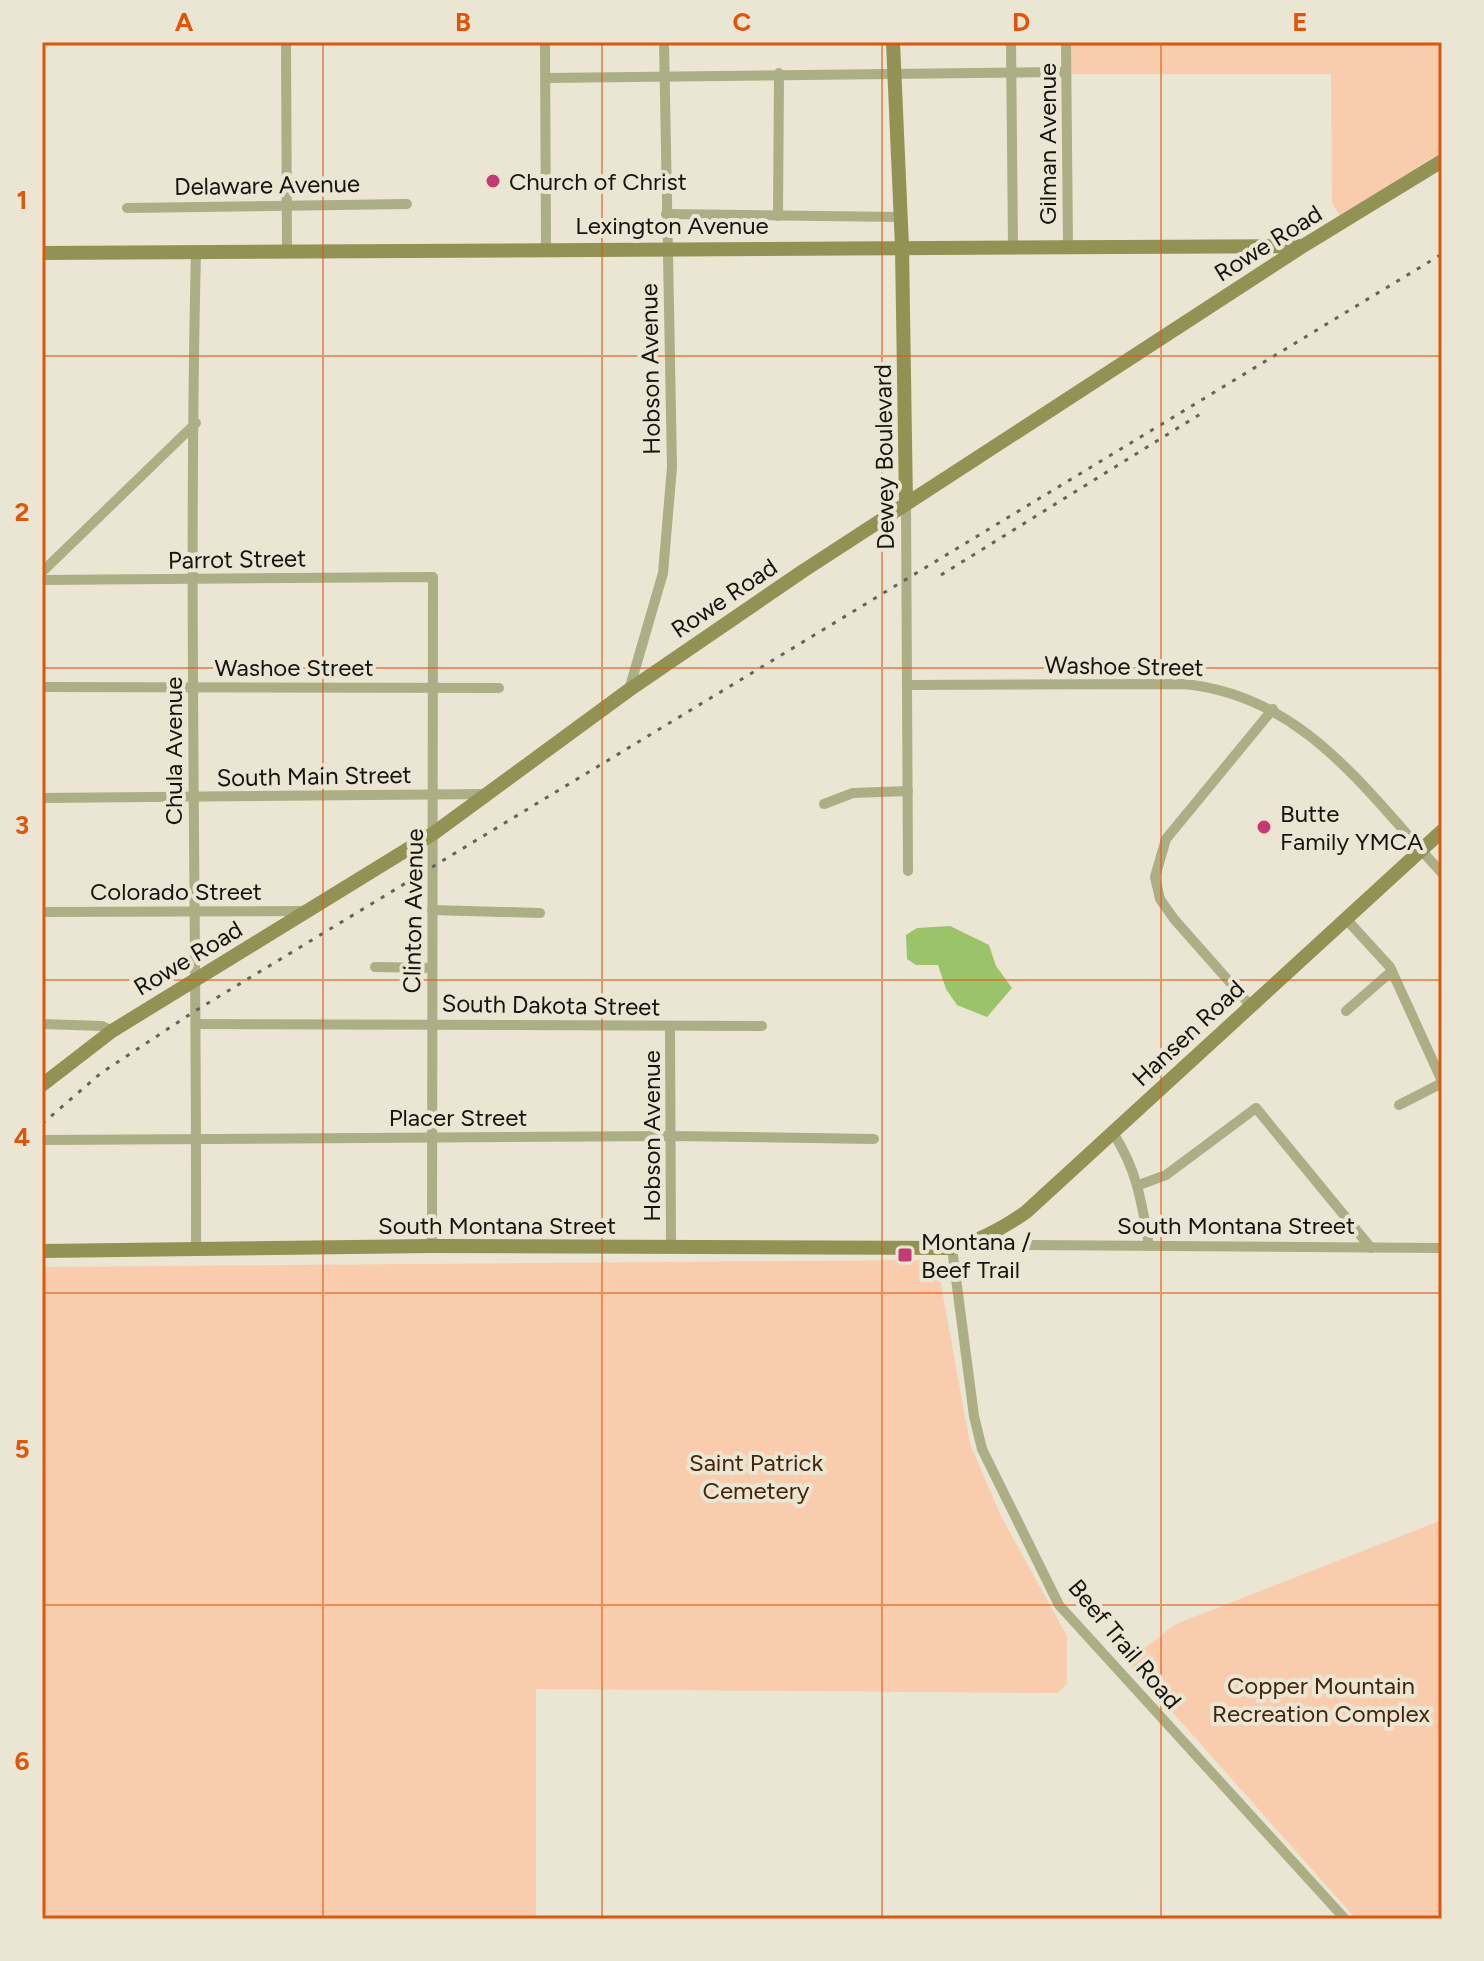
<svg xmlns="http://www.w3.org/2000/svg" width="1484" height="1961" font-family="Figtree,sans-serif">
<rect width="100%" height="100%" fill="#ebe5d3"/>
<g fill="#faccae">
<polygon points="1070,42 1442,42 1442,152 1340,216 1332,203 1331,74 1070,74"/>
<polygon points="922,1260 938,1268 970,1444 1001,1516 1067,1636 1067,1684 1058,1693 536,1689 536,1919 42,1919 42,1267"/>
<polygon points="1442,1520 1442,1919 1356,1919 1127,1661 1176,1624"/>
</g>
<polygon fill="#9bc369" points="950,926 989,945 996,966 1012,988 987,1017 957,1005 946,989 938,965 916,965 907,959 906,935 917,928"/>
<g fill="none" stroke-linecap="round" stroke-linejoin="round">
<g stroke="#acae85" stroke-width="10">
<polyline points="286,42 287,250"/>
<polyline points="545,42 546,247"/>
<polyline points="1011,42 1013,246"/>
<polyline points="1066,42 1068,246"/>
<polyline points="546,78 1066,72"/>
<polyline points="127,208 407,204"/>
<polyline points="666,214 900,217"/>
<polyline points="778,216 779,73"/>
<polyline points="906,503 908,871"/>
<polyline points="42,572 196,423"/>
<polyline points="42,580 433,577 432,1246"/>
<path d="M908 685 1183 684C1304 695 1365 791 1442 873"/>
<polyline points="42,687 499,688"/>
<polyline points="629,690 663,573 672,467 664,42"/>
<polyline points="42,798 489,794"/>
<polyline points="824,804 853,793 908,791"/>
<polyline points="432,910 540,913"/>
<polyline points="42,912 307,911"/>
<polyline points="1346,919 1390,967 1442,1081"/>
<polyline points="375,967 432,968"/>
<polyline points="1250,1005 1174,919 1160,899 1155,877 1166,839 1273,709"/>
<polyline points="1346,1011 1392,971"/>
<polyline points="42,1024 102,1026 112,1031"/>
<polyline points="196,1024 762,1026"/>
<polyline points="670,1026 671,1246"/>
<polyline points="1399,1105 1442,1083"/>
<path d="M1113 1133C1137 1169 1142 1204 1149 1246"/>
<polyline points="42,1140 671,1136 874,1139"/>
<polyline points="1139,1185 1166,1175 1256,1108 1371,1248"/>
<polyline points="1029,1245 1442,1248"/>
<polyline points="952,1248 974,1416 982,1449 1059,1605 1345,1919"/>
<path d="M196 1251C197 918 188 584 196 251"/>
</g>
<g stroke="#919253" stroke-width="14">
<polyline points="893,42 902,247 906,503"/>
<polyline points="42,253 1302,246"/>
<polyline points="42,1085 112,1031 434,833 629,690 803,571 1303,246 1442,161"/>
<path d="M42 1251 432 1246 952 1248C980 1241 1002 1229 1026 1212L1442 831"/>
</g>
<g stroke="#666358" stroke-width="3" stroke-dasharray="4 8" stroke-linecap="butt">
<polyline points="941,575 1202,413"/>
<polyline points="42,1124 101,1073 195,1011 1442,254"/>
</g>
</g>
<path fill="none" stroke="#de560c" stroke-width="2" stroke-opacity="0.55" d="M323 42V1919M602 42V1919M882 42V1919M1161 42V1919M42 356H1442M42 668H1442M42 980H1442M42 1293H1442M42 1605H1442"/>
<g fill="#c33a75" stroke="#ebe5d3" stroke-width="3">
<circle cx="493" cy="181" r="8"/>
<circle cx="1264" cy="827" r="8"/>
<rect x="897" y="1247" width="16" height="16" rx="4"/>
</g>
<g text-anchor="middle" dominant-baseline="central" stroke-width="8" stroke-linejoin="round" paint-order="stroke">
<g font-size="24" fill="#16140e" stroke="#ebe5d3">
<text transform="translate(1047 144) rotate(-90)">Gilman Avenue</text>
<text transform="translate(267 185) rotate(-1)">Delaware Avenue</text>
<text x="672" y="225">Lexington Avenue</text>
<text transform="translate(1268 243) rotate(-32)">Rowe Road</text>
<text transform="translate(650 369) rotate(-91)">Hobson Avenue</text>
<text transform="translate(884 457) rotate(-91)">Dewey Boulevard</text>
<text transform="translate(237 559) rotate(-1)">Parrot Street</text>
<text transform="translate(724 598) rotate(-34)">Rowe Road</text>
<text transform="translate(1124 666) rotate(1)">Washoe Street</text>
<text x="294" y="667">Washoe Street</text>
<text transform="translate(173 751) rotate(-90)">Chula Avenue</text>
<text transform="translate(314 776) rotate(-1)">South Main Street</text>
<text x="176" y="891">Colorado Street</text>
<text transform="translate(413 911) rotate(-89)">Clinton Avenue</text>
<text transform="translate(188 958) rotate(-31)">Rowe Road</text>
<text transform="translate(551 1005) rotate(1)">South Dakota Street</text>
<text transform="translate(1188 1033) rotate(-43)">Hansen Road</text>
<text x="458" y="1117">Placer Street</text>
<text transform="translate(651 1136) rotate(-90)">Hobson Avenue</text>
<text x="497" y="1225">South Montana Street</text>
<text x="1236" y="1225">South Montana Street</text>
<text transform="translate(1125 1644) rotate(50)">Beef Trail Road</text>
</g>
<g font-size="24" fill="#16140e" stroke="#ebe5d3" text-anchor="start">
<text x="509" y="181">Church of Christ</text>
<text x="1280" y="813">Butte<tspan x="1280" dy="28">Family YMCA</tspan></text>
<text x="921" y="1241">Montana /<tspan x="921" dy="28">Beef Trail</tspan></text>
</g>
<g font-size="24" fill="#45240b" stroke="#ebe5d3">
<text x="756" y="1462">Saint Patrick<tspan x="756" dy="28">Cemetery</tspan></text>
<text x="1321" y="1685">Copper Mountain<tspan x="1321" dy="28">Recreation Complex</tspan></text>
</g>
</g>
<rect width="1484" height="1961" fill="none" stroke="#ebe5d3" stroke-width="88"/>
<rect x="44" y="44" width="1396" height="1873" fill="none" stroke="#de560c" stroke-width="3"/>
<g font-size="26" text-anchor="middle" font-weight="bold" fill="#de560c">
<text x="184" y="31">A</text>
<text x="463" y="31">B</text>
<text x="742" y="31">C</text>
<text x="1021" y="31">D</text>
<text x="1300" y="31">E</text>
<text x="22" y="209">1</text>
<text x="22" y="521">2</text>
<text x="22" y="834">3</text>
<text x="22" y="1146">4</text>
<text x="22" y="1458">5</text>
<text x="22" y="1770">6</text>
</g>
</svg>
